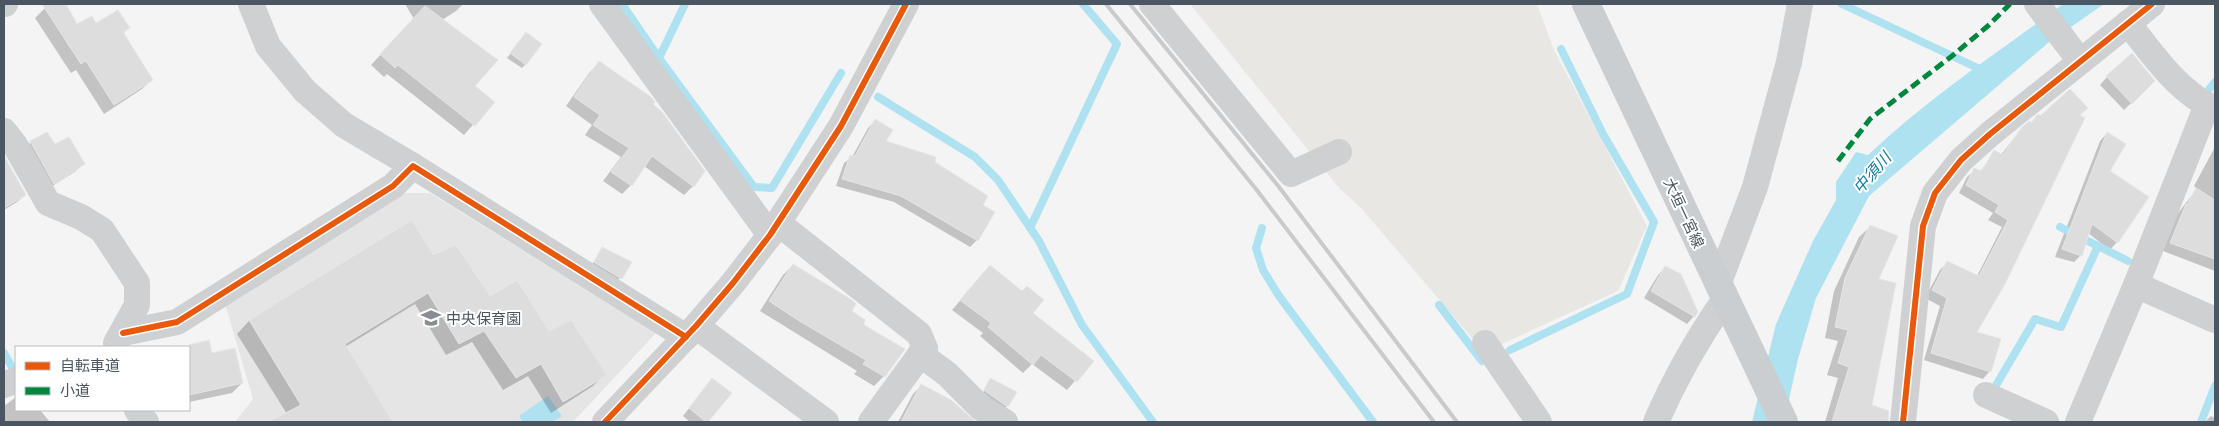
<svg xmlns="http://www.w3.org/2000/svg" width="2219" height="426" font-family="Helvetica,'Noto Sans JP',sans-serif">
<rect width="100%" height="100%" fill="#f4f4f4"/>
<polygon fill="#e8e7e3" points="1190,4 1537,4 1554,50 1647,226 1618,291 1484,352 1361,208 1340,189"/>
<polygon fill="#e6e5e6" points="404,193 430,193 656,333 573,422 235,422 253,399 225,304"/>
<g fill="#aee2f0">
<path d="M2063 4H2104L2048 43 1869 196 1816 298 1798 359 1784 422H1752L1776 324 1813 241 1836 200V182L1856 152 1868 155C1928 98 1997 53 2063 4Z"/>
<polygon points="548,396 562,416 552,422 523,422 519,416"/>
</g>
<g fill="#0003">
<polygon points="53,4 64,4 76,26 95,24 129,27 123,34 152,79 142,89 104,114 76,70 71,73 35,18 45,8"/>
<polygon points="405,4 463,4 456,11 442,20 474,86 493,102 464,135 387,74 384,77 371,65 414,19"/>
<polygon points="523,37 526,64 522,68 507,58"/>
<polygon points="599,63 652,104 693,186 684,195 644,166 631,185 622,194 603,181 621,157 585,135 592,125 566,106 590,72"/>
<polygon points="2107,77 2154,81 2124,110 2100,85"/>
<polygon points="2038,116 2040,118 2079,116 1976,333 1990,371 1983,379 1924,360 1940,306 1925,298 1940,270 1948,262 1977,276 2002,227 1988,220 1993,213 1959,193 1967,177 1975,170 1980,172 1995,152 2001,155 2015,137"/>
<polygon points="875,121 884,142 933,163 977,240 970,247 894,202 836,186 844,163 852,157 868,128"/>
<polygon points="2107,133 2108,172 2117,242 2110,250 2088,233 2081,255 2074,262 2055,257 2100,141"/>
<polygon points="31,142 54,146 83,164 76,171 46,190 24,150"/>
<polygon points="2215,147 2215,271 2163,251 2178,213 2197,189 2194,186"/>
<polygon points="4,158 25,195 17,202 4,210"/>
<polygon points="411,222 433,257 489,298 548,333 605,374 593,386 551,413 528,376 503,390 472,342 446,355 415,304 345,347 392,422 271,422 287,414 237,334 249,321"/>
<polygon points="1871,226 1877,279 1871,406 1881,410 1877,422 1825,422 1838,378 1827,375 1838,341 1825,338 1834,291 1859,237"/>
<polygon points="603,248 630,262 617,282 591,266"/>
<polygon points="793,265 850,311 862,325 884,376 874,386 854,374 857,371 760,311 783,275"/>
<polygon points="990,266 1022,292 1032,313 1092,361 1067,390 1032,364 1023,373 980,336 983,333 952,310"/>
<polygon points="1665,268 1694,316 1687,324 1644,298 1658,275"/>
<polygon points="208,342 211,354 242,383 232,393 189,402 189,347 185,347"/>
<polygon points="712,379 730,393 706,422 690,422 683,416"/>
<polygon points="991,380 1007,406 1004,409 982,394"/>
<polygon points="922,385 951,401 973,422 898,422 913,394"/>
<polygon points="16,397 16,410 40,410 50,422 4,422 4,406"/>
<polygon points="2211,416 2215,418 2215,422 2205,422"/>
</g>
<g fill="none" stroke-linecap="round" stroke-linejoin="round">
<g stroke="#aee2f0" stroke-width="8">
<polyline points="622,4 659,58 754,187 772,188 841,73"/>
<polyline points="1842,4 1984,71"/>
<polyline points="659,58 685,4"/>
<polyline points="2210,88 2215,82"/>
<polyline points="878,97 975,157 998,180 1039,241 1082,325 1153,422"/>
<polyline points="2060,227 2128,261"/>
<polyline points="1030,228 1117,44 1083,4"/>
<polyline points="1262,228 1256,248 1263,270 1279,296 1373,422"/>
<polyline points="1439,305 1482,361"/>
<polyline points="1510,350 1627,294 1654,222 1603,134 1561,49"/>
<polyline points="4,353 12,367"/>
<polyline points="1995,387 2035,319 2061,327 2098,246"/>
<polyline points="2201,422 2215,386"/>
</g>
</g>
<g fill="#ddddde" stroke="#e5e6e7">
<polygon points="42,4 66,4 77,24 92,16 96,23 118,10 130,28 123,32 153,80 114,105 86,61 81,64"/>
<polygon points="425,6 498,60 475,86 495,102 475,126 398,65 395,68 380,54"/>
<polygon points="526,32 542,44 526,65 510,53"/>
<polygon points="2132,53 2155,81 2132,104 2106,76"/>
<polygon points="599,61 651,97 655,102 653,104 662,112 705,171 694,187 652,156 632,186 611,172 629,148 593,125 600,115 574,97"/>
<polygon points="2070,89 2088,108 2080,115 2085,118 2005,284 1977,332 2001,339 1991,372 1931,353 1947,298 1932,290 1947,261 1979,276 2008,220 1995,212 1999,205 1966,185 1974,168 1982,171 1994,150 2003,155 2022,127 2030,121 2032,123 2036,116 2039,114 2040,116"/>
<polygon points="875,119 893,130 886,141 936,157 935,162 988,196 983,205 995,212 978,241 901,196 842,179 850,155 855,156"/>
<polygon points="47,132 55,144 69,137 85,164 54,184 30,141"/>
<polygon points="2107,132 2126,144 2110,171 2149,197 2118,243 2092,224 2082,256 2062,249"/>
<polygon points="4,156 26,195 4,208"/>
<polygon points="2196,188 2215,200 2215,259 2170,243 2186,204 2187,205"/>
<polygon points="412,220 433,255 456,245 490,296 517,280 549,331 571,320 607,375 563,402 541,364 516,378 484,331 459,344 428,293 345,344 393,422 268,422 301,405 249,320"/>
<polygon points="1870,225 1898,236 1879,279 1896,283 1872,405 1889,411 1888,422 1832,422 1849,367 1838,363 1848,330 1835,327 1845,278"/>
<polygon points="602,247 632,262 622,279 594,262"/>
<polygon points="793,264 852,300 856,304 852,311 865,320 864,325 905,349 885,377 863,364 866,360 801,322 769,301"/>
<polygon points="990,265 1022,291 1027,286 1044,300 1033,313 1094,361 1077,382 1041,355 1033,365 988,327 991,323 960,300"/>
<polygon points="1665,266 1681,274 1698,312 1695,317 1651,291"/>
<polygon points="209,340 212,353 235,348 243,383 189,395 189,345"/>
<polygon points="712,378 732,393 708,422 706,422 689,408"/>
<polygon points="990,378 1017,392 1008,407 984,390"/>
<polygon points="921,384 951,400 976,422 901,422"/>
</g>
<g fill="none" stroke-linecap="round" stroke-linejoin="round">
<g stroke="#ced0d2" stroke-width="26">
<polyline points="4,4 5,4"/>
<polyline points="251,4 268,46 305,91 344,125 413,166"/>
<polyline points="602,4 770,235"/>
<polyline points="1152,4 1291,174 1339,152"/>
<polyline points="2037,4 2080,61"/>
<path d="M2128 23C2153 55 2177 91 2215 109"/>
<polyline points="4,131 15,145 48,203 81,217 102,230 137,283 137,305 116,343"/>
<polyline points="778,223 919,334 925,348 871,422"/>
<polyline points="1718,285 1755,187 1789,62 1800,4"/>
<polyline points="2136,285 2215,320"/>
<polyline points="696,326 826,422"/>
<polyline points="123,333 177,322 393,186 413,166 686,337"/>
<polyline points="1485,343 1539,422"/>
<polyline points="920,354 947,374 981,408 1005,422"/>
<polyline points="4,385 16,380"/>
<polyline points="1986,395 2046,422"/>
<polyline points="137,410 146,422"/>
<polyline points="605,422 696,326 733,283 770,235 841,126 906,4"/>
<path d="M1656 422C1675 378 1698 338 1725 299"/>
<polyline points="1903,422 1923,226 1935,193 1961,160 1990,134 2152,4"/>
<polyline points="2078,422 2136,285 2207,105"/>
</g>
<polyline stroke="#caced1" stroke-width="28" points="1586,4 1784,422"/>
<g stroke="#c9cacc" stroke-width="4">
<polyline points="1106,4 1256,189 1434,422"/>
<polyline points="1130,4 1279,187 1457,422"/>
</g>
<polyline stroke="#00873e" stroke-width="5" stroke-dasharray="10 5" stroke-linecap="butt" points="1838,161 1870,119 1952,56 1989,25 2010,4"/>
<defs>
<g id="cycleway">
<polyline points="123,333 177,322 393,186 413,166 686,337"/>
<polyline points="605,422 696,326 733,283 770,235 841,126 906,4"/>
<polyline points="1903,422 1923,226 1935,193 1961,160 1990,134 2152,4"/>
</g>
</defs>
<use href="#cycleway" stroke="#fff" stroke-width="9"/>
<use href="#cycleway" stroke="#e8590c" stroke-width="6"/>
</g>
<defs>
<symbol id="school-bare" viewBox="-9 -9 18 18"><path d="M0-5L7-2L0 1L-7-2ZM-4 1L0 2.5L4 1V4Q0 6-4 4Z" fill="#868d94" stroke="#fff" stroke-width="2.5" paint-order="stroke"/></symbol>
</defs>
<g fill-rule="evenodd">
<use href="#school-bare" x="417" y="304" width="28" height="28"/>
</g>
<g text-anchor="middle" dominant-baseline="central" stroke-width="4" stroke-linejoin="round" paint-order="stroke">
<g font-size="15" fill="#4a5661" stroke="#fff">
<text transform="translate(1684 213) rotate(65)">大垣一宮線</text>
</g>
<g font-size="15" fill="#4a5661" stroke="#fff" text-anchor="start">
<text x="446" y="318">中央保育園</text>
</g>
<g font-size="16" font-style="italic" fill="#0c7c9b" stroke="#fff">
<text transform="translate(1872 173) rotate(-49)">中須川</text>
</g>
</g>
<rect width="2219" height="426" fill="none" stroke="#4a5661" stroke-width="10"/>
<rect x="15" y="346" width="175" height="65" fill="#ffffff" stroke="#b7bbc0"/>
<rect x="25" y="362" width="25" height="8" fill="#e8590c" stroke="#b7bbc0"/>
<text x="60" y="371" font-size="15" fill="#4a5661">自転車道</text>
<rect x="25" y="387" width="25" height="8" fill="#00873e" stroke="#b7bbc0"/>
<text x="60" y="396" font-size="15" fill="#4a5661">小道</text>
</svg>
